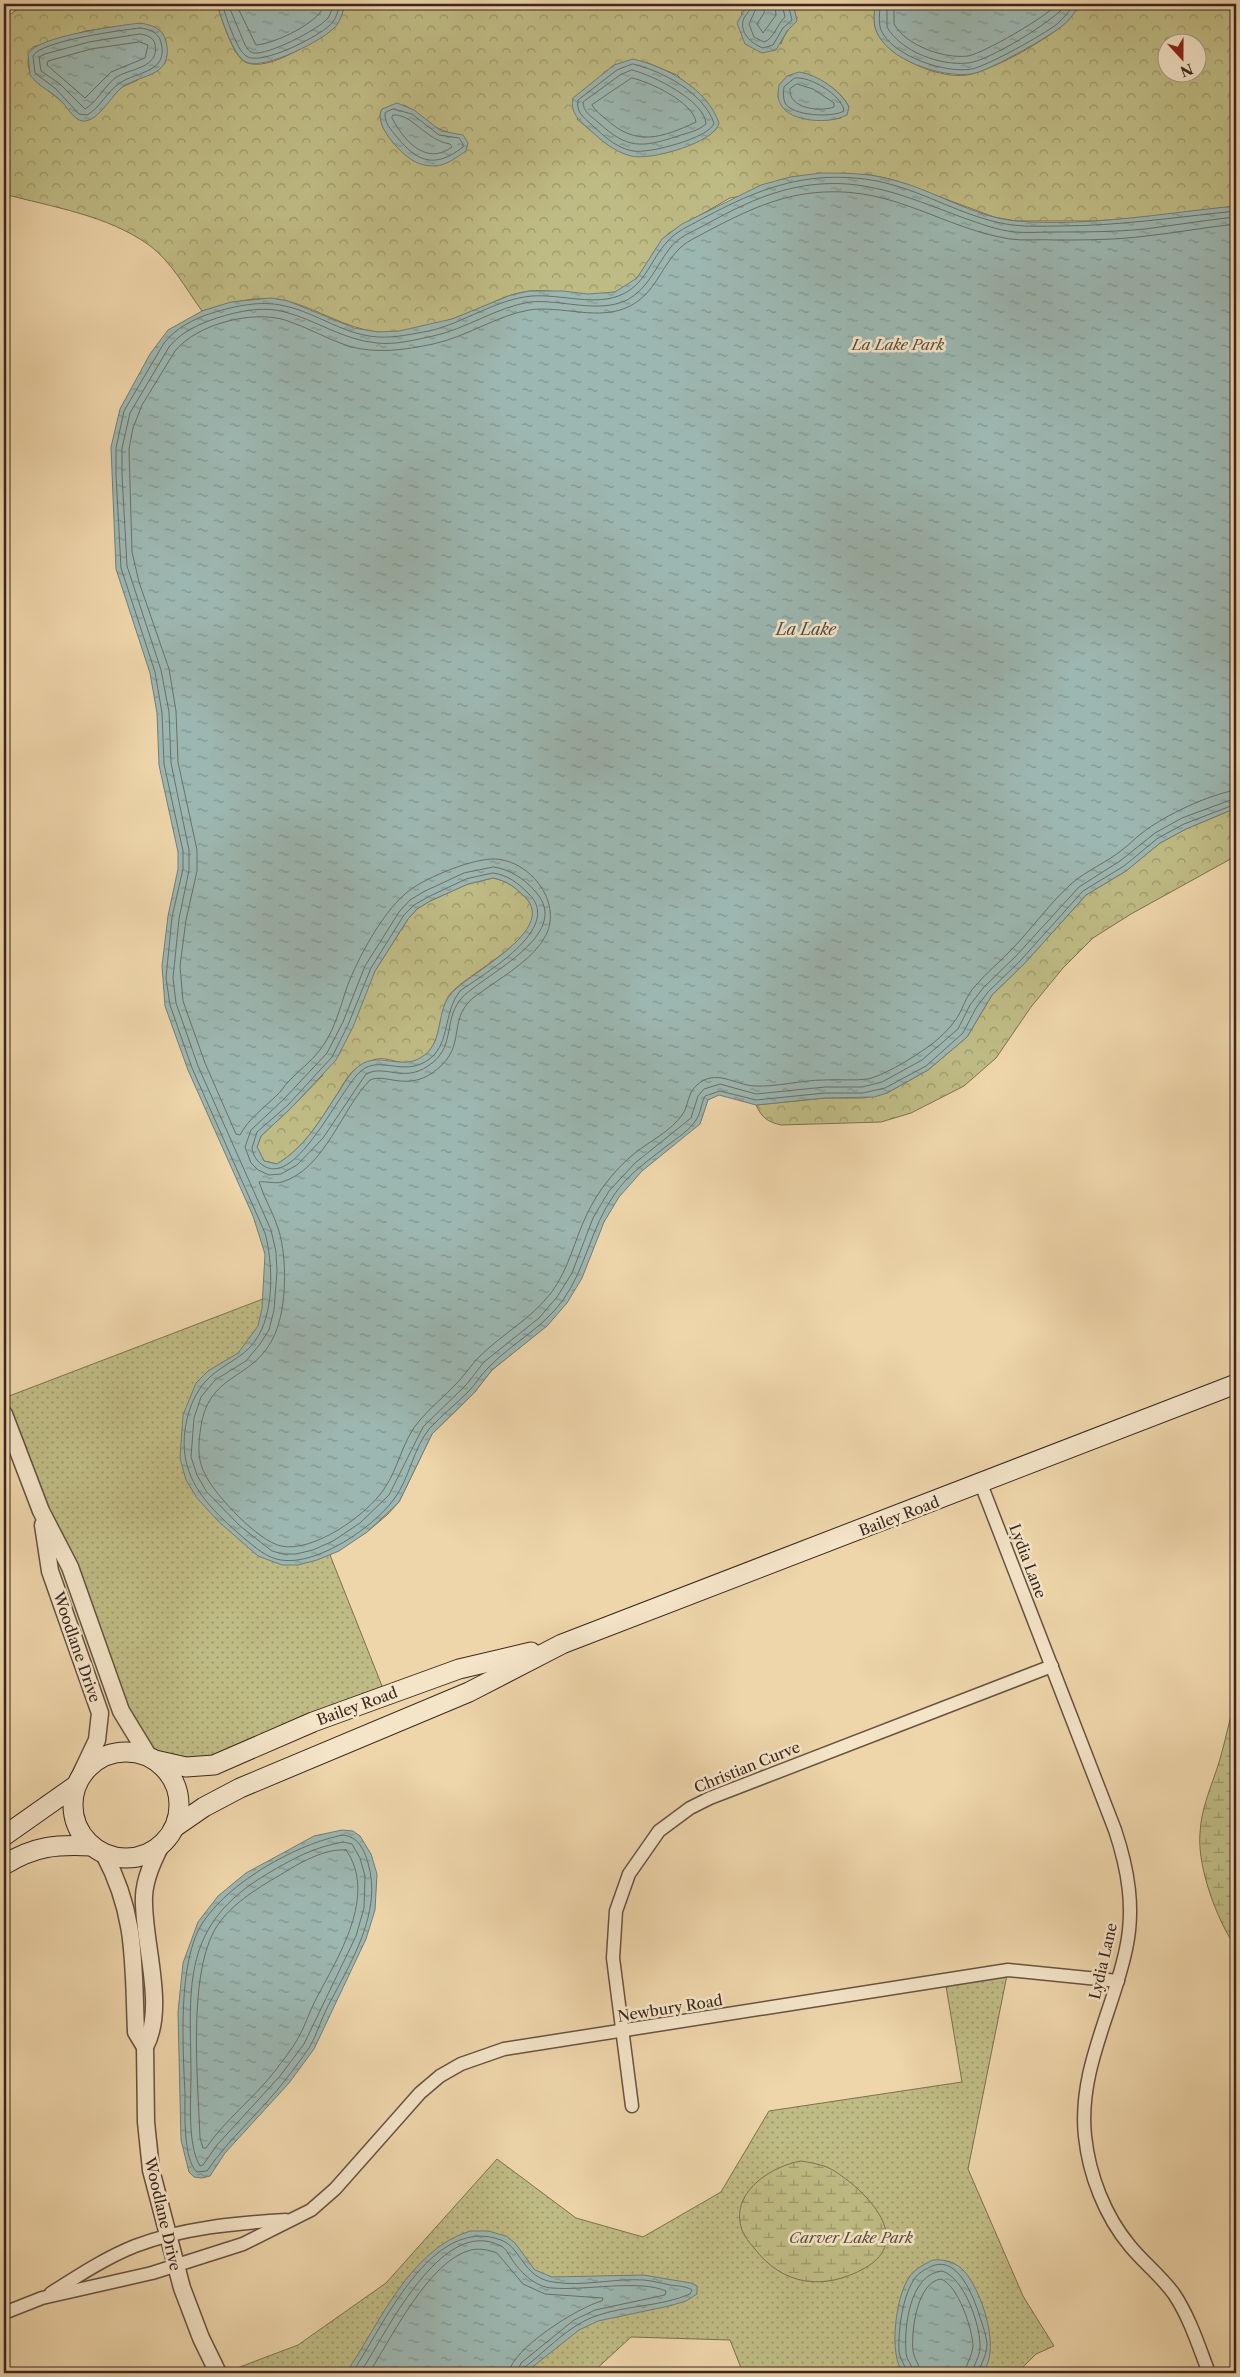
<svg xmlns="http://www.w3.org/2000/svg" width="1240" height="2377" font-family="'Libre Caslon Text',serif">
<defs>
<pattern id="grass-dots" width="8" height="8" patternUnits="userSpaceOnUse" patternTransform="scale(1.25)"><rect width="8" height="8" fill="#bfbb84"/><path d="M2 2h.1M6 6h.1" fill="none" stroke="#9c986b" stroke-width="1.8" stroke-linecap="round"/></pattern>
<pattern id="forest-crowns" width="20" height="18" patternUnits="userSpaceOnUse" patternTransform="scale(1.25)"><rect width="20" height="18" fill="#bfbb84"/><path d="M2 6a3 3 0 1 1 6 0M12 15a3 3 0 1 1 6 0" fill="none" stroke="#9c986b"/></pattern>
<pattern id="wetland-marsh" width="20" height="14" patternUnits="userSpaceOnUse" patternTransform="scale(1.25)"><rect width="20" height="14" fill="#bfbb84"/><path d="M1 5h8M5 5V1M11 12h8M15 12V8" fill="none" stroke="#9c986b"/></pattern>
<pattern id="water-ripples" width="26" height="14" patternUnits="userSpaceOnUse" patternTransform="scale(1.25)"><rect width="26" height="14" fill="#9cb7b1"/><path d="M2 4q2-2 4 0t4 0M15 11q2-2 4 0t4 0" fill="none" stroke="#80958f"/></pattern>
</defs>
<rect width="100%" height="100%" fill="#eed5aa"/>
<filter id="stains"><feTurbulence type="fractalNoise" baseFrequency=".004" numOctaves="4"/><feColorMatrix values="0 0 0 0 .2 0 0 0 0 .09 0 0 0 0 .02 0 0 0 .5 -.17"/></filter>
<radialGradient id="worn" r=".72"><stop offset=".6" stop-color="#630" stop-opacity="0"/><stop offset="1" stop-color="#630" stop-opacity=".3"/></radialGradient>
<g fill="url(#grass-dots)" stroke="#7c7151">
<polygon points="493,1211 539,1332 492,1370 474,1393 432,1434 399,1502 387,1515 367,1532 330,1555 386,1696 226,1761 172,1765 134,1735 4,1414 4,1398"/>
<polygon points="1008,1970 968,2169 1023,2296 1054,2346 1036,2354 1017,2373 743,2373 730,2340 631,2337 592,2373 224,2373 298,2345 386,2283 497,2159 576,2218 643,2237 721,2192 769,2111 962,2082 945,1980"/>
</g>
<g fill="url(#forest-crowns)" stroke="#7c7151" fill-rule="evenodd">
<path d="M26 4H217C221 17 233 56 245 62 269 74 325 36 340 18 343 14 343 9 345 4H748L741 13 781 44C787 25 800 25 793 4H876C874 12 873 22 876 30 887 58 944 82 972 74 999 66 1035 46 1058 29 1067 23 1074 13 1081 4H1236V206L1143 218 1092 221H1016L994 217 894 180 866 174 730 198 669 233C650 250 645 279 620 290 594 302 558 288 530 291 512 293 496 301 480 308 449 321 411 336 377 332 345 328 318 309 287 301 259 294 229 303 202 311 186 289 171 261 149 245 107 215 52 207 4 194V18ZM121 26 138 80 122 87 113 96 62 102C46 87 16 74 33 47L86 31ZM1168 42H1198V72H1168ZM648 63 677 75 712 109 590 130 577 119 603 74 614 65ZM803 73C821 79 841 90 849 107L841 118 827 120 799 117ZM404 105C420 112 432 129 448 132L437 166C428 165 421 164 413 160 400 153 373 124 382 109Z"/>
<path d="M1236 808V856L1131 914 1093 938 1063 968 1031 1007 996 1058 964 1086 911 1113 881 1122 781 1125C768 1122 762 1118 756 1105L825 1098H863L887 1093 928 1070 967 1037 992 995 1024 964 1086 895 1126 871 1160 843 1186 829Z"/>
<path d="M493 878C507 881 515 887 525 897 561 933 461 974 448 997 437 1018 443 1044 421 1058 402 1069 394 1057 377 1059 371 1060 357 1067 353 1071 346 1078 341 1088 336 1096 319 1122 304 1148 277 1164L264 1161 257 1147 261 1136 291 1108 322 1076 375 971 408 919 417 909 430 901 468 884Z"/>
</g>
<g fill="url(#wetland-marsh)" stroke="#7c7151">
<path d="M1236 1700V1948C1217 1920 1197 1867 1200 1833 1201 1807 1213 1783 1220 1759 1226 1739 1229 1719 1236 1700Z"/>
<path d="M801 2161C813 2163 826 2165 836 2172 868 2193 914 2240 865 2268 824 2291 783 2286 754 2248 748 2241 741 2232 740 2222 735 2189 773 2166 801 2161Z"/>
</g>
<g fill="url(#water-ripples)" stroke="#757d76" fill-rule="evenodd">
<path d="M217 4H345C343 11 341 19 337 25 325 40 263 71 246 62 233 56 221 17 217 4Z"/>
<polygon points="748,4 793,4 797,21 787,31 776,50 762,53 745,44 737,23"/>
<path d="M876 4H1081C1074 13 1068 23 1058 29 1043 40 987 72 971 74 942 78 886 60 876 30 873 22 874 12 876 4Z"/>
<path d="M140 23C151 25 163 28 166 41 175 80 136 73 119 90 110 99 96 123 82 121 73 119 68 108 62 102 53 92 39 87 30 75L28 54C37 36 118 26 140 23Z"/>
<path d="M633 59C666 67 707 88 719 123 715 143 649 161 631 156 613 151 602 141 589 129 579 120 570 113 573 98L614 65Z"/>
<path d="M799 72C818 75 840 90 849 107L847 115C831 124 791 123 781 105 777 99 778 92 779 85L787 76Z"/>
<path d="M397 103 414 110 441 131 463 135 468 143 466 151C457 157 446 166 434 166 426 166 418 164 412 160 399 152 373 124 382 109Z"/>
<path d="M821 173C845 173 869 173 893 180 934 190 973 217 1016 221 1090 227 1163 213 1236 206V808L1186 829 1160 843 1126 871 1086 895 1024 964 992 995 967 1037 928 1070 887 1093 874 1097 825 1098 756 1105 719 1095 708 1100 700 1124 642 1171 619 1197 604 1222 582 1278 567 1303 547 1326 492 1370 474 1393 432 1434 399 1502 367 1532 339 1551 317 1560 298 1565H282L258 1556 218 1521 197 1498 186 1480 180 1458 183 1415 196 1383 208 1371 238 1353 258 1326 262 1308 265 1254 253 1216 188 1070 165 1006 162 966 168 916 178 869V852L159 765 157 713 150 673 116 569 111 447 120 409 150 354 168 330 202 311 231 302 271 298 288 301 354 328 378 332 399 331 452 319 511 295 529 291H563L588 294 615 292 637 278 662 239 682 224 761 185 790 177ZM493 878C507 881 515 887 525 897 559 931 466 974 450 995 435 1014 445 1044 420 1058 400 1070 378 1051 359 1066 349 1073 343 1086 336 1096 319 1122 304 1148 277 1164L264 1161 257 1147 261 1136 291 1108 336 1060 353 1027 375 971 408 919 417 909 430 901 468 884Z"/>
<polygon points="342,1830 353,1831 360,1836 371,1854 377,1874 375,1910 366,1939 314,2049 289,2083 225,2153 210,2176 202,2178 194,2177 189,2172 181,2140 178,2012 183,1963 198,1922 218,1896 246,1873 314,1836"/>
<path d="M470 2231H488L506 2236 515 2243 535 2270 552 2277 643 2275 691 2283 697 2286V2294L686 2301 669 2306 598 2321 579 2330 525 2373H346C380 2323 409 2250 470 2231Z"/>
<path d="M933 2260C945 2259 956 2262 965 2272 982 2292 1002 2351 982 2373H903C888 2354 896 2294 910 2276 916 2268 925 2264 933 2260Z"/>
</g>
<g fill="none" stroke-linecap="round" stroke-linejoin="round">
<g stroke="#6b6f68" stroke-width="1">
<path d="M222 4C226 16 236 49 246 56 260 67 323 35 333 22 337 16 338 10 340 4"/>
<path d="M228 4 245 45C248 49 249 52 254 53 268 55 318 30 328 18 331 14 332 9 333 4"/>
<path d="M236 4 256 45C274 44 321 22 325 4"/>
<path d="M752 4C751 10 747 13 744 18 738 32 752 44 763 48L773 45 783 28 792 20 788 4"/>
<path d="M758 4 749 24 754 37 764 42C774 39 777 24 785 17L782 4"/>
<polyline points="765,4 764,13 757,24 763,33 776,15 775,4"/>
<path d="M880 4C880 13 878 22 881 30 892 56 946 74 972 69 989 65 1043 35 1057 24 1064 18 1069 11 1075 4"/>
<path d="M887 4V27C901 52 941 66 968 63 989 61 1054 21 1067 4"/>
<path d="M894 4V24C906 46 945 59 968 56 984 53 1048 16 1057 4"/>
<path d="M140 28C149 29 158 32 161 42 169 73 137 71 120 83 107 91 100 108 87 115L79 114 56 89 35 73 33 56C40 41 122 30 140 28Z"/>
<path d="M140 34C147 35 153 37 155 44 160 69 129 68 115 78 104 87 97 102 85 109L60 84 41 71 39 57 45 54 89 42Z"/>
<polygon points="140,42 148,45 145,58 111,72 85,98 47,65 48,61 91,49"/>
<path d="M633 64C662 71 703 92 714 123 710 138 648 154 633 151 616 148 604 136 592 125 583 117 576 112 578 100L617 70Z"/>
<path d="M632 70C653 75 705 101 706 124 698 131 687 133 678 136 642 148 627 149 599 123 592 117 583 112 583 102L620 75Z"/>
<path d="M632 78C650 82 693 102 696 122 662 138 636 147 606 119 601 115 595 111 592 105Z"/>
<path d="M795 78C810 76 842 95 844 111 832 118 792 116 785 103 783 98 783 92 784 87Z"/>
<path d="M797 84 813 89 834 103V107C820 112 788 109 790 89Z"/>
<path d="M393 109 412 114 439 135 459 138 463 144V147C435 169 417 162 397 137 391 130 384 122 385 113Z"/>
<path d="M393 115C412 113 425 140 450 144L452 147C426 166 404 141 392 118Z"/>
<path d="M1236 211C1177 217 1119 226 1059 226 1044 226 1028 227 1013 225 971 220 933 196 893 185 870 178 843 176 819 178 775 182 739 199 700 220 689 226 675 232 667 242 651 259 646 283 623 294 597 307 561 294 532 296 496 299 464 323 429 331 412 334 395 338 378 337 344 335 317 313 285 306 261 300 235 306 212 313 193 319 176 328 164 343L124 411 116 448V475L121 568 155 672 162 713 164 764 183 851V869L172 917 166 978 170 1005 192 1068 265 1233C273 1263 275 1314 255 1341 243 1358 225 1363 210 1377 188 1396 179 1438 187 1465 195 1496 222 1519 245 1539 256 1548 267 1558 281 1560 317 1566 374 1527 394 1499 410 1478 413 1448 430 1428 442 1415 456 1404 468 1392 476 1384 481 1374 489 1367 512 1343 543 1328 563 1300 586 1268 591 1227 614 1195 628 1174 649 1160 668 1145 677 1138 690 1130 696 1120 701 1113 701 1103 705 1096L720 1091 756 1100 825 1093H863L885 1088 926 1066 963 1033 976 1008 988 992 1020 961 1083 891 1124 866 1158 838 1184 824 1236 804"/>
<path d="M1236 217C1206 220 1176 225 1145 229 1115 232 1084 232 1054 232 1041 232 1027 233 1014 232 997 230 981 224 964 218 917 201 873 180 821 184 777 187 741 205 703 226 692 232 678 237 670 248 656 266 649 288 627 300 598 314 561 299 530 302 497 307 466 329 433 336 415 340 395 345 377 343 343 340 316 320 285 312 262 306 239 311 217 318 199 324 181 332 169 347L130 413 122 448V475L127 566 161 670 169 712 171 763 189 850V870L179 919 173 978 176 1003 198 1066 271 1230 276 1252 277 1271 274 1310 269 1330 260 1344 246 1361 215 1380 201 1397 194 1418 191 1457 197 1475 206 1491 240 1526 272 1551 283 1554H296L313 1550 333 1541 360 1523 389 1495 423 1427 466 1385 484 1362 539 1318 557 1297 572 1273 593 1218 609 1191 635 1163 691 1118 698 1096 704 1089 720 1084 756 1094 825 1087H862L882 1082 922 1060 958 1029 970 1005 983 988 1016 956 1079 887 1120 861 1155 833 1182 818 1236 798"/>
<path d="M1236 224C1206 227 1176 233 1146 236 1116 240 1085 240 1055 240 1040 239 1024 241 1010 239 943 228 896 188 824 192 780 194 744 212 706 232 697 237 685 242 678 250 660 269 655 293 630 306 599 322 562 305 529 310 496 316 466 337 433 344 404 350 377 354 348 346 327 339 307 327 285 320 252 310 197 324 175 351L142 405 133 428 129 449 132 552 139 582 169 669 176 711 178 762 197 850V871L186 920 180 966 183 1001 205 1063 236 1134 240 1135C249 1118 263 1109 276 1096 281 1092 284 1086 288 1082 298 1071 311 1062 320 1050 334 1032 340 1008 347 987 358 958 381 915 405 894 422 879 468 860 492 859 528 858 563 901 546 935 534 958 508 973 487 988 481 993 472 997 467 1004 449 1027 466 1050 432 1073 406 1091 385 1073 370 1080 342 1108 325 1169 282 1182 275 1184 266 1181 259 1182 264 1198 274 1214 279 1231 287 1259 287 1306 275 1334 254 1383 206 1370 200 1433 198 1449 198 1462 206 1476 216 1496 258 1541 281 1546 313 1553 367 1515 384 1489 399 1468 402 1440 420 1420 431 1407 445 1396 457 1383 465 1375 471 1365 479 1357 502 1334 531 1319 551 1293 569 1269 574 1241 587 1214 598 1191 615 1169 635 1153 650 1141 671 1131 682 1115 689 1106 687 1093 697 1085 716 1068 734 1085 755 1086 778 1087 801 1080 824 1080 838 1079 854 1081 868 1079 882 1076 909 1060 922 1051 933 1044 946 1033 954 1022 963 1011 965 996 976 985 987 972 1001 961 1013 948 1033 927 1050 903 1071 884 1087 870 1106 863 1122 850 1129 845 1135 838 1142 833 1165 815 1208 795 1236 790"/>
<path d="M494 867C511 870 523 878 535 891 576 936 479 976 460 1000 443 1022 456 1048 428 1066 403 1083 385 1064 366 1074L323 1138 297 1165 281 1174 269 1175 258 1170 251 1163 245 1147 251 1130 283 1100 327 1053 343 1022 365 966 399 912 410 900 425 891 464 873Z"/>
<path d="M493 873C508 875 518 883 529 894 564 929 483 974 460 991 445 1009 449 1038 435 1054 408 1082 381 1053 361 1071 341 1087 297 1187 264 1166 257 1162 253 1155 252 1148L257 1132 288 1105 332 1057 348 1025 371 968 404 915 414 905 428 897 466 879Z"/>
<path d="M342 1835C358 1836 364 1849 368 1863 383 1912 350 1964 328 2006 321 2019 317 2035 309 2048 302 2058 294 2069 286 2079 262 2111 230 2137 207 2171L197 2172C183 2160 185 2112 185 2094 183 2049 177 1961 203 1922 219 1899 241 1882 265 1867 291 1852 312 1842 342 1835Z"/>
<path d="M343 1842 352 1844 360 1858 365 1876 364 1908 356 1936 304 2044 280 2076 217 2145 203 2165 200 2166C187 2145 191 2098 191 2072 190 1985 181 1925 267 1874 292 1859 314 1847 343 1842Z"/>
<path d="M346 1850C378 1895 338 1957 316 1999 309 2012 305 2027 297 2040 291 2051 282 2061 275 2071 254 2098 225 2120 206 2148H203L200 2138C198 2081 188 1980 214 1931 228 1906 256 1889 280 1875 298 1864 324 1848 346 1850Z"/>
<path d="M352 2373C383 2327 431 2214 501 2240 521 2247 523 2278 553 2282 583 2287 614 2278 644 2280 653 2281 661 2283 670 2285 677 2286 686 2286 692 2290L690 2294C660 2307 626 2305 596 2316 569 2325 547 2350 525 2367L523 2373"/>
<path d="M360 2373C385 2336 441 2214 501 2246 507 2249 509 2256 513 2261 522 2274 536 2287 552 2288 585 2291 639 2279 666 2291L665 2295 595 2310 574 2320 521 2363 517 2373"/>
<path d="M369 2373C391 2339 429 2260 471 2250 480 2248 489 2250 497 2253L523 2284 545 2294 603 2298 602 2301C580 2306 510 2350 509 2373"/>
<path d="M907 2373C906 2366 900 2360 899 2352 898 2331 902 2299 913 2281 916 2275 922 2271 928 2268 955 2252 971 2291 978 2311 981 2321 986 2333 987 2344 987 2356 980 2364 979 2373"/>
<path d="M913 2373C913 2365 906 2360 906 2352 904 2326 910 2274 942 2271 964 2277 981 2326 980 2348 980 2357 973 2364 973 2373"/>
<path d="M921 2373C920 2365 914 2359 913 2351 911 2331 917 2282 941 2279 958 2285 973 2330 973 2347 972 2357 966 2363 965 2373"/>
</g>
<defs>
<g id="minor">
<path d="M981 1484 1115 1830C1128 1869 1135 1908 1126 1949 1113 2012 1078 2070 1085 2136 1089 2175 1105 2216 1130 2246 1144 2263 1161 2276 1174 2294 1190 2318 1199 2347 1209 2373"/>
<polyline points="632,2106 613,1958 616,1911 629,1874 659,1831 690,1808 710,1798 1052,1666"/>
<path d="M51 2293C78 2276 105 2258 135 2246 182 2228 236 2223 286 2220"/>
<polyline points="4,2313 42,2298 152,2273 243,2244 311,2210 335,2189 420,2093 440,2076 461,2064 504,2049 1008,1970 1118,1981"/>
</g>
<g id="tertiary">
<polyline points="4,1414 41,1511 70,1567 121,1711 149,1757"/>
<polyline points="43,1525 50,1571 100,1713 97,1740 78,1780"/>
<path d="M161 1845C153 1861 145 1878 144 1896 142 1941 167 2006 145 2047L146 2122 151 2170 182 2288 201 2338 218 2373"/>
<path d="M104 1854C137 1916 133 1964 136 2032L145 2047"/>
</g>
<g id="secondary">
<circle cx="126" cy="1805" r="53"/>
<polyline points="155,1760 186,1767 214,1765 313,1722 459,1669 531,1652"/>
<polyline points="175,1827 204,1807 240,1788 469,1692 562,1644 1236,1384"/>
<polyline points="4,1836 75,1786"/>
<path d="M4 1865C34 1846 57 1844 92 1846"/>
</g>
</defs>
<use href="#minor" stroke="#675241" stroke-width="15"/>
<use href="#tertiary" stroke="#675241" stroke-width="19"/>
<use href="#secondary" stroke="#3a271e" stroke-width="21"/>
<use href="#minor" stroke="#f4e4c8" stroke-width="12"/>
<use href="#tertiary" stroke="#f4e4c8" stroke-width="16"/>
<use href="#secondary" stroke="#f4e4c8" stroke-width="19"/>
</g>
<g text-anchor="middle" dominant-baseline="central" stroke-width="5" stroke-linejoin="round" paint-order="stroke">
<g font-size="15" font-style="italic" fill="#5b4c38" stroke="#f4e4c8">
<text x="898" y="344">La Lake Park</text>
<text x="851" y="2237">Carver Lake Park</text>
</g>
<g font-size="15" fill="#3a271e" stroke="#f4e4c8">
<text transform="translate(899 1516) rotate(-21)">Bailey Road</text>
<text transform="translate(1028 1561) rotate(69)">Lydia Lane</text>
<text transform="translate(77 1647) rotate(71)">Woodlane Drive</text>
<text transform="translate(357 1706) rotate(-20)">Bailey Road</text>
<text transform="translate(747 1767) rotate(-22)">Christian Curve</text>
<text transform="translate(1103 1961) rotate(-77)">Lydia Lane</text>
<text transform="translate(670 2008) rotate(-9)">Newbury Road</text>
<text transform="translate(163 2214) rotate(77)">Woodlane Drive</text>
</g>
<g font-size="16" font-style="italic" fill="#524b43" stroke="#f4e4c8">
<text x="806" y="629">La Lake</text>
</g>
</g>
<rect width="1240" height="2377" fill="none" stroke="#eed5aa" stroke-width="20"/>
<rect x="5" y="5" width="1230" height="2367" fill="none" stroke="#3a271e" stroke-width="2.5"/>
<rect x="10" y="10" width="1220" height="2357" fill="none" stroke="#3a271e"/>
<g transform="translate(1182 58) rotate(159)"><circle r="24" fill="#f4e4c8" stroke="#aa9884"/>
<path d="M0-4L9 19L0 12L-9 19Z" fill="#8f2418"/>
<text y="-8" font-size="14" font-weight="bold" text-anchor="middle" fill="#3a271e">N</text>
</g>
<rect width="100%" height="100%" filter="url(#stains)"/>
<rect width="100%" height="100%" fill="url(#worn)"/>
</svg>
